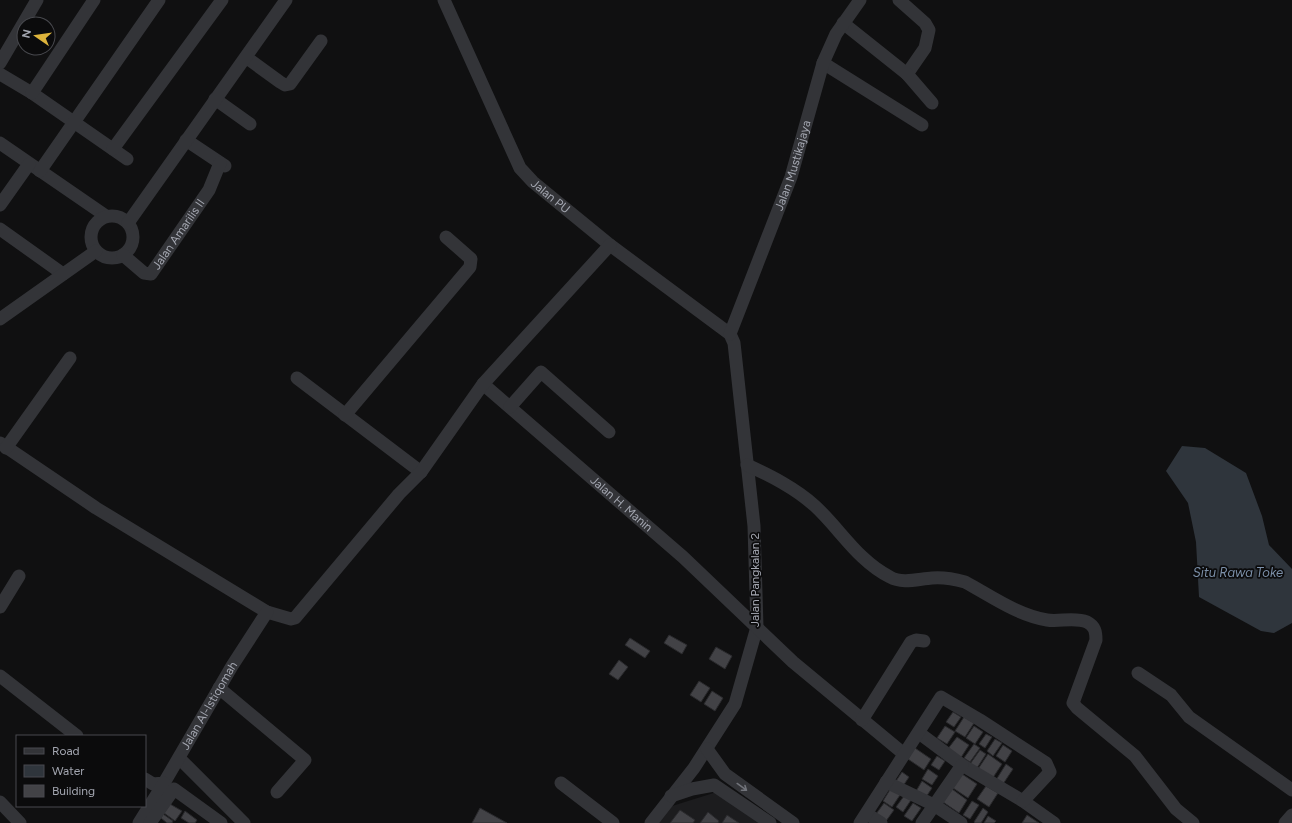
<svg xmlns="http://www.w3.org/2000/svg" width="1292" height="823" font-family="Figtree,sans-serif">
<rect width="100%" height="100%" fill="#101011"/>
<polygon fill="#1c1c1e" points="720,791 763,823 656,823 669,807"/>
<polygon fill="#2f353c" points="1182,446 1205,448 1246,473 1262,516 1269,545 1292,569 1292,623 1274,633 1261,631 1199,597 1196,542 1188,503 1166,471"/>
<g fill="#424246" stroke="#2a2a2d">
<polygon points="669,635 687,645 682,654 664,643"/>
<polygon points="630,638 650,651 645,658 625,645"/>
<polygon points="716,647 732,656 725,669 709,659"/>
<polygon points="619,660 628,667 618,680 609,674"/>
<polygon points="699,681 710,688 701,702 690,695"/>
<polygon points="712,691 723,698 715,711 704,704"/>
<polygon points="953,712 961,717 954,727 946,722"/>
<polygon points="964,717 974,723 965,737 955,731"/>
<polygon points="945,726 955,732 947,744 937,738"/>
<polygon points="974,726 983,732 975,744 966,738"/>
<polygon points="986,734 992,737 985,748 979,744"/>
<polygon points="957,737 969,745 960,759 947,750"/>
<polygon points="995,739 1002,743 993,756 987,751"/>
<polygon points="974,744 980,748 970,762 964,758"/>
<polygon points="1003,745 1012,751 1005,762 996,756"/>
<polygon points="912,746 931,759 924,770 905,757"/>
<polygon points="980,750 986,754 977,768 970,764"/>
<polygon points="988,754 1002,764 992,779 978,769"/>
<polygon points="937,756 945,761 939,770 931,765"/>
<polygon points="1006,764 1013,769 1003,784 996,780"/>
<polygon points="928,769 938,776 932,785 922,779"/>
<polygon points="902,772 909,777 901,789 894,784"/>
<polygon points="959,772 977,784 968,798 950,786"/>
<polygon points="922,781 932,788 924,800 915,793"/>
<polygon points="986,786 998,793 989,807 977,799"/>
<polygon points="891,788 900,795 892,807 883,801"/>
<polygon points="952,789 967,800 959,813 943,802"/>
<polygon points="904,796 911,800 903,812 896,807"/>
<polygon points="972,801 979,805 970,819 963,815"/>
<polygon points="884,803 894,810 886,821 876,814"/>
<polygon points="913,803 921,808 912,821 904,816"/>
<polygon points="170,804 182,811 175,821 164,813"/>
<polygon points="480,808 507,823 472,823"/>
<polygon points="983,808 988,812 981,823 975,823 974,822"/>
<polygon points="680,810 695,820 693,823 670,823"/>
<polygon points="185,811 197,820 195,823 189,823 181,818"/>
<polygon points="708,812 719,821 718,823 700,823"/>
<polygon points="163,814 173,821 172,823 167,823 161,818"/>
<polygon points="727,815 739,823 722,823"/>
<polygon points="1027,815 1039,823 1022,823"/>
<polygon points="988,816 996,821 994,823 984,823"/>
</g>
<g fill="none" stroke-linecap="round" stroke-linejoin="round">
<g stroke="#333438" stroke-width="13">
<path id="s1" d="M444 0 520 168 533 182 610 245 730 334 734 343 754 526 757 627 735 704 694 768 651 823"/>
<polyline points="899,0 925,23 929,30 925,48 907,74"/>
<polyline points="843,23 907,74 932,103"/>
<polyline points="247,58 280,82 285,85 290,84 321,41"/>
<polyline points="0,63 37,0"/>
<polyline points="823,63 922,125"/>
<polyline points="0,74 32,93 127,159"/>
<polyline points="32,93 94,0"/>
<polyline points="215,99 250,124"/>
<polyline points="186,140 225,166"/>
<polyline points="0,143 106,216"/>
<polyline points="113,149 222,0"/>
<polyline points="40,171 159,0"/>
<polyline points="0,205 29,164"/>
<circle cx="112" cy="237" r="21"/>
<polyline points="128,223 286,0"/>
<polyline points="0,229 63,274"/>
<path id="s2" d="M123 255 144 273 151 274 209 190 220 163"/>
<polyline points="0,319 96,251"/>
<path id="s3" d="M730 334 791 177 823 63 836 34 860 0"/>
<polyline points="297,378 421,472"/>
<path id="s4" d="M483 384 683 557 793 662 904 754"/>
<polyline points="510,407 541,372 609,432"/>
<polyline points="345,415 470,267 471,259 446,237"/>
<polyline points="0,443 96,508 267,612 291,619 295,618 399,494 421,472 483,384 610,245"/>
<polyline points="6,448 70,358"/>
<path d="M747 465C771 476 795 488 815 506 840 529 858 561 890 577 902 584 918 579 932 578 943 577 954 579 965 582 991 596 1017 615 1047 620 1059 622 1075 617 1087 622 1095 626 1096 632 1096 640L1073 703 1077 708 1135 756 1176 809 1193 823"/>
<polyline points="0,607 19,576"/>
<polyline points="1138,673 1171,695 1189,717 1292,790"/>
<polyline points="0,676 77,736"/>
<polyline points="219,688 305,760 277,792"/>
<polyline points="862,720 911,642 916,640 924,641"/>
<polyline points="919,733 962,765 1023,801 1054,823"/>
<polyline points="707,749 725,774 793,823"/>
<polyline points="179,758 244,823"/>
<path id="s5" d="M145 779 153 784 164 783 232 666 267 612"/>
<polyline points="886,782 934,805 961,823"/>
<polyline points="561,783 613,823"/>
<polyline points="671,796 692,789 714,785 770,823"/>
<polyline points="0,802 20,823"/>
<polyline points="867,814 881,823"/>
<polyline points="139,823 164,783"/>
<polyline points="150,823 174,789 221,823"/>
<polyline points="860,823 941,697 980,720 1046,763 1050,772 1023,801"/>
<polyline points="922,823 962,765"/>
<polyline points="1285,823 1292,815"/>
</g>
</g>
<defs><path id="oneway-shaft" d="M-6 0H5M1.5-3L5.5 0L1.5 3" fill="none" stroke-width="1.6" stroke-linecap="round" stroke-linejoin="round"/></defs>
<use stroke="#71737a" href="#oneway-shaft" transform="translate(742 787) rotate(36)"/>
<g text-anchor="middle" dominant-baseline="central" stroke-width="3.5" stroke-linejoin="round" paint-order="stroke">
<g font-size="12" fill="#a3a6b0" stroke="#0b0b0c">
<text stroke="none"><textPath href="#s3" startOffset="180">Jalan Mustikajaya</textPath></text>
<text stroke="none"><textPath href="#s1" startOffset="226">Jalan PU</textPath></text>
<text stroke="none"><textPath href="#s2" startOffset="83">Jalan Amarilis II</textPath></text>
<text stroke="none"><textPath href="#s4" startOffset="183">Jalan H. Manin</textPath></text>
<text transform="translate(755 580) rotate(-90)">Jalan Pangkalan 2</text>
<text stroke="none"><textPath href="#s5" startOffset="110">Jalan Al-Istiqomah</textPath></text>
</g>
<g font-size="13" font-style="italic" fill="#7c90a9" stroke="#0b0b0c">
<text x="1238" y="572">Situ Rawa Toke</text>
</g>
</g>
<rect x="16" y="735" width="130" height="72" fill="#0b0b0c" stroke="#48494e"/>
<rect x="24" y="748" width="20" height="6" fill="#333438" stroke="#48494e"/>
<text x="52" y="755" font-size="12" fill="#a3a6b0">Road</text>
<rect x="24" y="765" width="20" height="12" fill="#2f353c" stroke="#48494e"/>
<text x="52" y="775" font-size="12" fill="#a3a6b0">Water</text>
<rect x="24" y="785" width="20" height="12" fill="#424246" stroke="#48494e"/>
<text x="52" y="795" font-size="12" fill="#a3a6b0">Building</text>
<g transform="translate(36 36) rotate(283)"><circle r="19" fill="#0b0b0c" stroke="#48494e"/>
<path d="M0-3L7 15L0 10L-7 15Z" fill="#ddb43c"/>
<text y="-6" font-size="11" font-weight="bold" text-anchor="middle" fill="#a3a6b0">N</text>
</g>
</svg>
